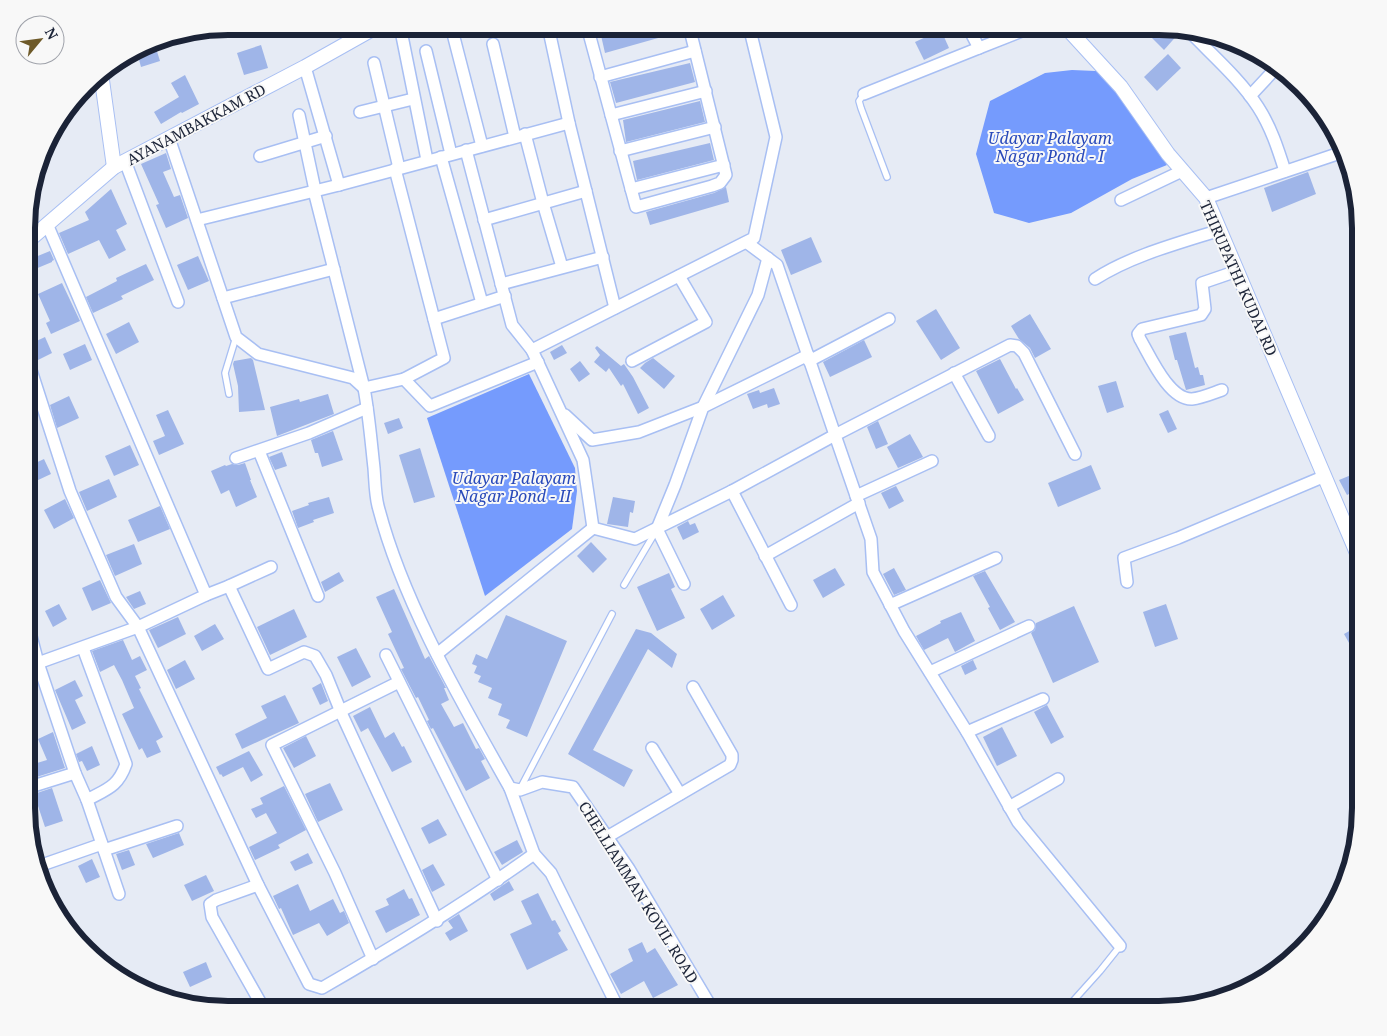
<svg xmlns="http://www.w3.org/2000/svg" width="1387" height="1036" font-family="'Noto Serif',serif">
<rect width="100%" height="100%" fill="#e6ebf5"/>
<g fill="#759bfd">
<polygon points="1072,70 1096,71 1127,102 1167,165 1132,179 1071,213 1029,223 994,213 976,154 990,101 1045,73"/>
<polygon points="529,374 575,468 577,491 572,529 485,596 427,418"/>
</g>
<g fill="#9fb5e8">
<polygon points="620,26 682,26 683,31 605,53 600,31"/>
<polygon points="1160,27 1176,28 1180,32 1164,50 1151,37"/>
<polygon points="941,30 949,48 924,60 915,42"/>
<polygon points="154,42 160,61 141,67 137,52"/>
<polygon points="261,45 268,68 244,75 237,53"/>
<polygon points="1168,54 1181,68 1157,91 1144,77"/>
<polygon points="690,63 695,82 616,103 610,82"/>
<polygon points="185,75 199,104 182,113 181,112 161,124 154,112 179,97 171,83"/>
<polygon points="700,101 705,122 626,142 623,120"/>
<polygon points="710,143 714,160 637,180 633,161"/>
<polygon points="166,153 171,169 163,172 174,197 180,195 188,218 166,228 156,205 159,204 141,164"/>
<polygon points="1308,172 1316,194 1272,212 1264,188"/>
<polygon points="726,187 729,202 650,225 646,212 714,193"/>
<polygon points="111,189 127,224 116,230 126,250 109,259 99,240 68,254 59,233 89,220 85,212"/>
<polygon points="811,237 822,262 791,275 781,250"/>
<polygon points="50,251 54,260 52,261 52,262 28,272 28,260"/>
<polygon points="198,256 209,281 188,290 177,265"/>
<polygon points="146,264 154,280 121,296 123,299 93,313 86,297 117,281 116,278"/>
<polygon points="62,283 80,321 51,334 46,323 50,321 38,294"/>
<polygon points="936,309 960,348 941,360 916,321"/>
<polygon points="1030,314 1051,349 1035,358 1030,348 1019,339 1011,326"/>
<polygon points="129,322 139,342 116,354 106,334"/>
<polygon points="1186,332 1195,368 1198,367 1200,375 1203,375 1205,385 1186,390 1177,360 1175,360 1169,336"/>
<polygon points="45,337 52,353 36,361 28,345"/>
<polygon points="864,340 872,357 830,377 823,362"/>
<polygon points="85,344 92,360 70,370 63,354"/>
<polygon points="562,345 567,353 554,360 550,352"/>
<polygon points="597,346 621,366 624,364 633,377 649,408 638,414 623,384 621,386 609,368 606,372 594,362 600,355 595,348"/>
<polygon points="251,358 253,360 265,410 239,412 238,386 233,364 234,361"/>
<polygon points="653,358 675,376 664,389 640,368 645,363"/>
<polygon points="1000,359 1016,389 1017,388 1024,400 998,414 976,371"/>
<polygon points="580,361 590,374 579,382 570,369"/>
<polygon points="1116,381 1124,407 1107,413 1098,386"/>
<polygon points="774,388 780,404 768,408 767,404 753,409 747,394 759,390 760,393"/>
<polygon points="328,394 334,414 277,436 270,407 299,399 300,402"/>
<polygon points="69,396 79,418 57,428 50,405"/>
<polygon points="168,410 184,444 159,455 153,441 165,436 156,415"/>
<polygon points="1168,410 1177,429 1168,433 1159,414"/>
<polygon points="399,418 403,428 388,434 384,423"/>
<polygon points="878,421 888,444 876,449 867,427"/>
<polygon points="333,431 343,460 322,467 318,453 315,453 311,440"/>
<polygon points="910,434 923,457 898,468 887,447"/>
<polygon points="130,445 139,465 114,476 105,456"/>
<polygon points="420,448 435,497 414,503 399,455"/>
<polygon points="282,452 287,466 275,470 269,457"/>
<polygon points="44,459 51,474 36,481 29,466"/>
<polygon points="245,463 251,480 250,480 257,497 236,507 229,490 221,494 211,471 225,465 226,466 232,464 238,465"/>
<polygon points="1091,465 1101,489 1058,507 1048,483"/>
<polygon points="1361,471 1361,488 1347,495 1339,480"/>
<polygon points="109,479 117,497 87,511 79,492"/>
<polygon points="896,486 904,501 889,509 881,493"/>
<polygon points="329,497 334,513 313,520 314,522 298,528 292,511 309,505 308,503"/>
<polygon points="613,497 635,501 633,513 630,512 628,527 607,524"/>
<polygon points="65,499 74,518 54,529 44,510"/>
<polygon points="160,506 170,529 138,542 128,520"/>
<polygon points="688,521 690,525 695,523 699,532 683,540 677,527"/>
<polygon points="591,542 607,559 593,573 577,556"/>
<polygon points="134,544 142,564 115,576 106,555"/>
<polygon points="835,568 845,585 823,598 813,580"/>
<polygon points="894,568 906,590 894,595 883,574"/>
<polygon points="985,571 1015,622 1000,630 988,608 990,607 973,576"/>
<polygon points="339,572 344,581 325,592 321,582"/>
<polygon points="669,573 675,587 671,589 685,618 657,631 637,587"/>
<polygon points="100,580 111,603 92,611 82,588"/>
<polygon points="394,589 425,659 429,656 446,688 444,688 449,700 441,704 454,727 463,723 476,749 479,748 485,759 481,761 490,778 466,791 433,728 431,729 427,721 429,720 418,697 416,698 401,669 404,668 388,634 392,632 376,597"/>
<polygon points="140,591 146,604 134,609 126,597"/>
<polygon points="723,595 735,616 712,630 700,609"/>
<polygon points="59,604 67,619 53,627 45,611"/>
<polygon points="1166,604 1178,639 1155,647 1143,612"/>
<polygon points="1074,606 1099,662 1053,683 1031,633 1035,630 1036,623"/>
<polygon points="294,609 307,637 270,655 257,627"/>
<polygon points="961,612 975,641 955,652 948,638 924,650 916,636 941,623 940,621"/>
<polygon points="506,615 567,641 527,737 506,728 510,720 498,715 502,704 488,698 492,688 478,682 481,676 474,673 477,666 472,664 476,654 487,659"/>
<polygon points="178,617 186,634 158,648 149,630"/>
<polygon points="215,624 224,639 202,651 194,636"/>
<polygon points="1360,625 1360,647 1353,650 1344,634"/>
<polygon points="636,629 651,633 677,654 672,668 648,649 593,750 633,770 624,787 568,754"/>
<polygon points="123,640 132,660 140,656 147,670 135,676 141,688 139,689 163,737 156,741 161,752 147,758 142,748 139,750 122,714 134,708 122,680 114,665 100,672 92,651"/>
<polygon points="356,648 371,677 352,687 337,657"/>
<polygon points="185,660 195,679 176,689 167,670"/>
<polygon points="973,660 977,669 965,675 961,666"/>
<polygon points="75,680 83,696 75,700 86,723 72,730 55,690"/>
<polygon points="321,683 328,701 320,705 312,688"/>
<polygon points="285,695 299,723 242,749 235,734 267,718 261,706"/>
<polygon points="1047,705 1064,737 1051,744 1034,712"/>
<polygon points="370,707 385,738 394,732 402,747 404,746 412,762 392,772 368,728 361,732 353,716"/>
<polygon points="1002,727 1017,756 997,766 983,737"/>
<polygon points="53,732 65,768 27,780 27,766 47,760 38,739"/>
<polygon points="306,736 316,756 294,768 283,748"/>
<polygon points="92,746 100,765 87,771 82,761 79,762 76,754"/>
<polygon points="249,751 263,775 251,782 243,767 223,777 221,774 220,775 216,767"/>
<polygon points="330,783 343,810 318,822 305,794"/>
<polygon points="284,786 306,830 278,845 280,848 255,860 249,847 277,833 266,813 256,818 251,809 263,804 260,798"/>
<polygon points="52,788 63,821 45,827 34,794"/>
<polygon points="438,819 447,835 429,844 421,828"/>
<polygon points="179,833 184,845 153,858 146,844"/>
<polygon points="517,840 523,852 502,865 494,852"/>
<polygon points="129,850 135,865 122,870 116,854"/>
<polygon points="308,853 313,863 295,871 290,862"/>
<polygon points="92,859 100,877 86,883 78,866"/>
<polygon points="433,864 445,885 432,892 422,870"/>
<polygon points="206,875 214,891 192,901 184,885"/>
<polygon points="509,881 514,890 494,901 490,894"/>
<polygon points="298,884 310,911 333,899 340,913 344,911 349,923 327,936 319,923 293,935 281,908 279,909 273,896"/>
<polygon points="404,889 409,899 412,898 420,915 386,933 375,911 389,905 386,899"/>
<polygon points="538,893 552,921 555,920 561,931 558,933 568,950 527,970 510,934 532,924 521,901"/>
<polygon points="459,914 468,931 450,941 445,933 453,928 448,921"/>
<polygon points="642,942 647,953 655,948 678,985 653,998 644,981 621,994 610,974 633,961 628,949"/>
<polygon points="206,962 212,977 190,987 183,972"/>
</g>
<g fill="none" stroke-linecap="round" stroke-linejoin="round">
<defs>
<g id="service">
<polyline points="864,94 859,101 861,108 887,177"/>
<polyline points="229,394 225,373 236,337"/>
<polyline points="624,585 656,531"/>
<polyline points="520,789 612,614"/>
<polyline points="1065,1010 1100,971 1120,946"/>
</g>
<g id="minor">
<polyline points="400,26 427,160"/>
<polyline points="451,26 482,146"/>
<polyline points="548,26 569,123 615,308"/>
<polyline points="587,26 636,207 712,186 720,183 726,175 689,26"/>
<polyline points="968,27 979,48 1032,27"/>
<path d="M1189 31C1212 55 1240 79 1258 107 1271 127 1278 149 1285 171"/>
<polyline points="493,44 515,137"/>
<polyline points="426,51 451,154"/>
<polyline points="374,63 399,168"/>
<polyline points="305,67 339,185"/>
<polyline points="600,77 695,51"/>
<polyline points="864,94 979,48"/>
<polyline points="1250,96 1277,67"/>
<polyline points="360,112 413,99"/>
<polyline points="299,115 315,190"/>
<polyline points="611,115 706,91"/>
<polyline points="525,134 543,203 562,267"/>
<polyline points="169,138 236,337 258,354 353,378 364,388"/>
<polyline points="466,150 512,325 532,350"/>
<polyline points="620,151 715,127"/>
<polyline points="260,156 326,136"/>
<polyline points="441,157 482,303"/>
<polyline points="125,161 178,302"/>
<polyline points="395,169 444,358 404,379"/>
<polyline points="631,189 724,165"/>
<path d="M314 191 364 388C369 415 371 441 374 468 375 480 375 494 378 506 403 603 461 701 510 788L520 790 542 782 573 787 629 869 713 1010"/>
<polyline points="1206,198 1343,152"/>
<polyline points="1121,200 1182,171"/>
<polyline points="197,220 339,185 569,123"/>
<polyline points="484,220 586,191"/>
<path d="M746 242 777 265 835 435 732 491 635 539 593 528 583 460 532 350C604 314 675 278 746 242L754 238 776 137 749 26"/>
<path d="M1095 279C1130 256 1179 243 1220 230"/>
<polyline points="501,284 603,257"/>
<polyline points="223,298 334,269"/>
<polyline points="434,319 505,296"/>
<path d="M28 361 70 491 116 597 138 627 258 885 309 984 322 988C395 946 466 903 534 854L510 788"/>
<polyline points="632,361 706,322 679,276"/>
<polyline points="809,361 889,319"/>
<polyline points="954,373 989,436"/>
<polyline points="364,388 404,379 430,406 538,362"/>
<path d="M1222 390C1213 393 1202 398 1192 399 1169 400 1150 356 1140 339L1138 334 1142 329 1201 315 1205 309 1202 283 1237 271"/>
<polyline points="565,415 592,440 639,432 703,407 808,355"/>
<polyline points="259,451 318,596"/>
<polyline points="1075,454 1024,353 1017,346 1010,345 835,435 871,539 873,572 904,631 967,732 1018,822 1120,946"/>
<polyline points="236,458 309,433 367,408"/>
<polyline points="732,491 791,605"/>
<polyline points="856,496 932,461"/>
<polyline points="765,556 859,503"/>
<polyline points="1127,582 1124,558 1178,538 1325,476"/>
<polyline points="684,584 657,529 675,485 703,407 758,295 768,258"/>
<polyline points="229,586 268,669 304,652 315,656 326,675 343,717 437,921"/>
<polyline points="206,595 229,586 271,567"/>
<polyline points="890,605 996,558"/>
<polyline points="437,654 593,528"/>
<polyline points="386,655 498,880"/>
<polyline points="27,667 38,663 27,621"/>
<polyline points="930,672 1029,626"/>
<polyline points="967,732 1043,699"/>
<polyline points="652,748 680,794"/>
<path d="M75 773 87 800C107 789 118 787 126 764L83 648"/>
<polyline points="27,788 75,773 38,663 138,627 206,595 47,224"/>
<polyline points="87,800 119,894"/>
<polyline points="1009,807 1058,779"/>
<polyline points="607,837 730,765 732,760 732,755 693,687"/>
<polyline points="104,850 177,826"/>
<polyline points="534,854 551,873 619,1010"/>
<polyline points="39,866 102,844"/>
<polyline points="258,885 216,900 210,904 212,917 264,1009"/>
<polyline points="373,959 335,873 272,745 399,682"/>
</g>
<g id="tertiary">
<polyline points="1066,27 1121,87 1168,154 1206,198 1360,560"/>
<polyline points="101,73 114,167"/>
<polyline points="28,241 114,167 305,67 378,26"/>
</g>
</defs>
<use href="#service" stroke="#a8bff3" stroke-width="8"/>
<use href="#minor" stroke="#a8bff3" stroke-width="14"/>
<use href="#tertiary" stroke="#a8bff3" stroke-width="16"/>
<use href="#service" stroke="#fff" stroke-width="5.5"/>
<use href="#minor" stroke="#fff" stroke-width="11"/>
<use href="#tertiary" stroke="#fff" stroke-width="14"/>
</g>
<g text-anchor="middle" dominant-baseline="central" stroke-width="4" stroke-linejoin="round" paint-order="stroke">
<g font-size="15" fill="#1b2337" stroke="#f8f8f8">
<text transform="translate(196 124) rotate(-28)">AYANAMBAKKAM RD</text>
<text transform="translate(1239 278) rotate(66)">THIRUPATHI KUDAI RD</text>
<text transform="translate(639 892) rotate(58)">CHELLIAMMAN KOVIL ROAD</text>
</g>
<g font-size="16" font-style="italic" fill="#294aba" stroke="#f8f8f8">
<text x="1050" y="138">Udayar Palayam<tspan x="1050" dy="18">Nagar Pond - I</tspan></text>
<text x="514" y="478">Udayar Palayam<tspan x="514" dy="18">Nagar Pond - II</tspan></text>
</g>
</g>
<path d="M0 0H1387V1036H0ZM228 35H1159A193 193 0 0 1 1352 228V808A193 193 0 0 1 1159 1001H228A193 193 0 0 1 35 808V228A193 193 0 0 1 228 35Z" fill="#f8f8f8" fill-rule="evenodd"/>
<path fill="none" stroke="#1b2337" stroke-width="6" d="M228 35H1159A193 193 0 0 1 1352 228V808A193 193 0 0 1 1159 1001H228A193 193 0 0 1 35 808V228A193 193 0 0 1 228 35Z"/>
<g transform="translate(40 40) rotate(61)"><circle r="24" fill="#f8f8f8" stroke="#a0a3ab"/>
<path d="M0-4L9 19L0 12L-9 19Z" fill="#6e5a29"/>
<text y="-8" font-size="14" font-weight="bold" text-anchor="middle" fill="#1b2337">N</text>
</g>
</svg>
